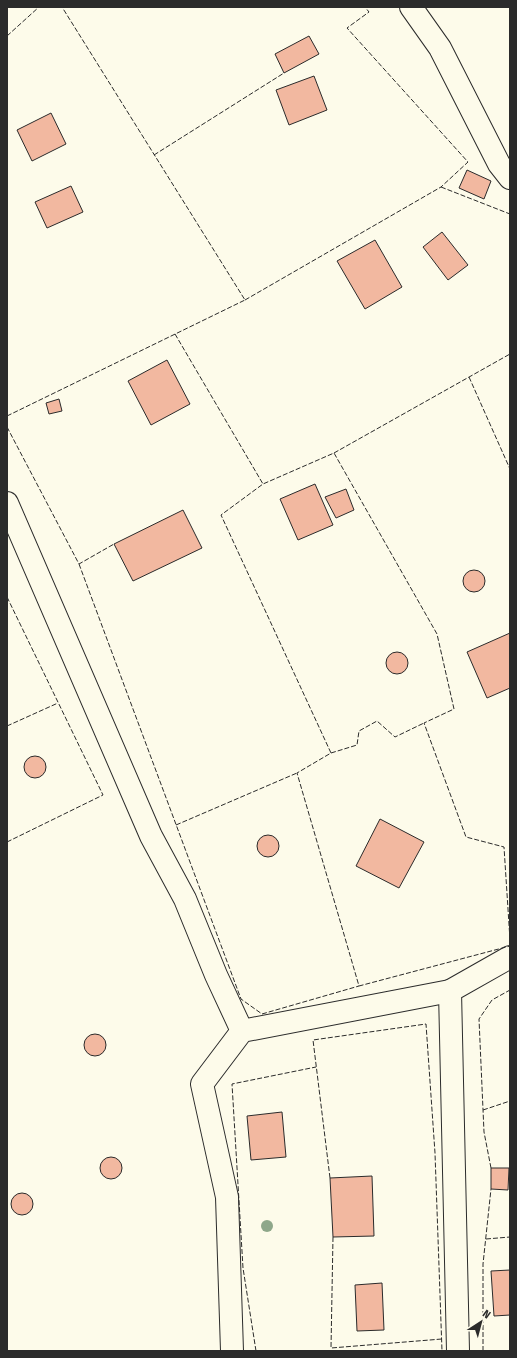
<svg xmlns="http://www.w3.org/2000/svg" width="517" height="1358" font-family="'Fira Sans Condensed',sans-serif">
<rect width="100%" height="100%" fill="#fdfbea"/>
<g fill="#f2b8a0" stroke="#2b2b2b">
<polygon points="309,36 319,54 284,73 275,54"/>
<polygon points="314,76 327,110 289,125 276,90"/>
<polygon points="51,113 66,144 32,161 17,130"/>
<polygon points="467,170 491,181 484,199 459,188"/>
<polygon points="71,186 83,212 47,228 35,202"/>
<polygon points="442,232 468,265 448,280 423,247"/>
<polygon points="375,240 402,287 365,309 337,261"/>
<polygon points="167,360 190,404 151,425 128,381"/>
<polygon points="59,399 62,411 49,414 46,403"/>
<polygon points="315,484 333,525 298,540 280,499"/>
<polygon points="346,489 354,510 336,518 325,497"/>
<polygon points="183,510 202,548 133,581 114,544"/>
<circle cx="474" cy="581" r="11"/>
<polygon points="510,633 510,688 487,698 467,652"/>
<circle cx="397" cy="663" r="11"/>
<circle cx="35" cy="767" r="11"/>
<polygon points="380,819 424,842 399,888 356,866"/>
<circle cx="268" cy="846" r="11"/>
<circle cx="95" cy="1045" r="11"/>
<polygon points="282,1112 286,1157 251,1160 247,1116"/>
<circle cx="111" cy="1168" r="11"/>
<polygon points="491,1168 509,1168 508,1190 491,1189"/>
<polygon points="372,1176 374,1236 333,1237 330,1178"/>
<circle cx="22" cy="1204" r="11"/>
<polygon points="510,1270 510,1315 494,1316 491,1271"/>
<polygon points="382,1283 384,1330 357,1331 355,1285"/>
</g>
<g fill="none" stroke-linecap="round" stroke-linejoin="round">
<defs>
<g id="minor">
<polyline points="411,7 440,48 499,164 510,178"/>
<polyline points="7,503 151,836 185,899 216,975 242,1031"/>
<polyline points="232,1351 227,1197 202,1084 242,1031 450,991"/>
<polyline points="458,1351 450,991 510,957"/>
</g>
</defs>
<use href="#minor" stroke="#2b2b2b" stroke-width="24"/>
<use href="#minor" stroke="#fdfbea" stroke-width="22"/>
<g stroke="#2b2b2b" stroke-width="1" stroke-dasharray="5 2" stroke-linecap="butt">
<polyline points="7,36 39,7"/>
<polyline points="154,155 284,73"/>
<polyline points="441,187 510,214"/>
<polyline points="245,300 441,187 468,162 347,28 369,12 365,7"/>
<polyline points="175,334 263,484"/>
<polyline points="469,377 510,469"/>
<polyline points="7,416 245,300 62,7"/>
<polyline points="7,427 79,564 114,544"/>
<polyline points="334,453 510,354"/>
<polyline points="79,564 241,999 262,1014 359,986"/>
<polyline points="7,597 103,795 7,842"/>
<polyline points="7,726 58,703"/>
<polyline points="331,753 357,745 359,731 377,721 395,737 424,723"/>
<polyline points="176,825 297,773"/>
<polyline points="510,940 504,847 466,837 424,723 454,709 437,634 334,453 263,484 221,515 331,753 297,773 359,986 510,946"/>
<polyline points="483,1110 510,1101"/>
<polyline points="491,1168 484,1132 479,1019 492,1000 510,990"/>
<polyline points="330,1178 313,1040 426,1024 435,1153 442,1351"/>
<polyline points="333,1237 331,1348 442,1339"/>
<polyline points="486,1239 510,1237"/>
<polyline points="256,1351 243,1268 232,1084 316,1067"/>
<polyline points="483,1351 483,1264 491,1189"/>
</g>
</g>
<circle fill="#8ea78a" cx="267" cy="1226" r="6"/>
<rect width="517" height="1358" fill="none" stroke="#2b2b2b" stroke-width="16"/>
<g transform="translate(481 1322) rotate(36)" stroke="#fdfbea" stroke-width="3" paint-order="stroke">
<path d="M0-3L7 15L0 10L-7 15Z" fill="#2b2b2b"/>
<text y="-6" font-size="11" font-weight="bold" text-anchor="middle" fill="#2b2b2b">N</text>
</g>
</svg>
